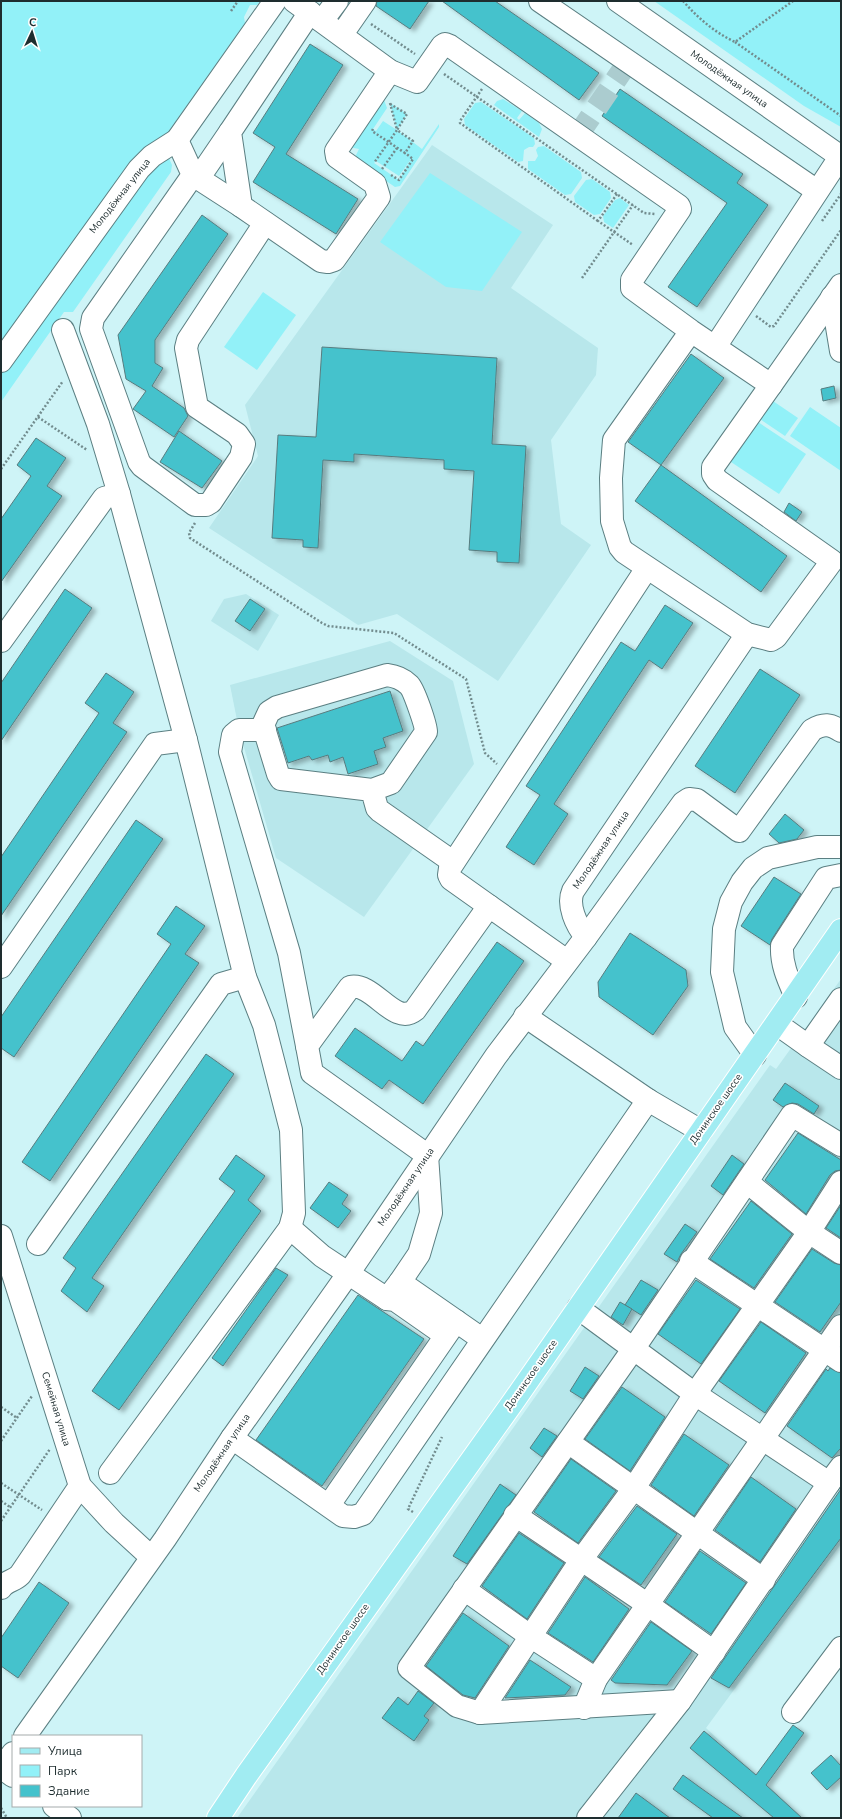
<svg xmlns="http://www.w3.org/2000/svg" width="842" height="1819" font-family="'Nunito Sans',sans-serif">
<defs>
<filter id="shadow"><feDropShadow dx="4.5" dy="2.5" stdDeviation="2" flood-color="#0004"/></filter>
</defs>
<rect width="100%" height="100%" fill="#cef4f7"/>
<g fill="#b8e7eb">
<polygon points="432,145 553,225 511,288 598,348 596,375 551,440 561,524 591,545 498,681 397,614 358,625 209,528 258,456 245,405"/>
<polygon points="246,594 279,615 258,651 211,621 224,599"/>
<polygon points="390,641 453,681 474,764 364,917 276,858 239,730 230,685"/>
<polygon points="841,979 841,1544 706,1728 803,1818 237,1818 770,1065 776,1069"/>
</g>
<g fill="#92f1f8" fill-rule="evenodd">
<polygon points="1,1 260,1 257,5 250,5 244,17 245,23 166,135 164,147 172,165 171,172 73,312 64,312 1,402"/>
<polygon points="654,1 841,1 841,127 804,106"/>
<path d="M383 97 387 108 373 129 376 131 383 121 397 130 390 103 407 114 397 130 422 149 439 124V127L400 186 395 187 354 159 359 149 349 147ZM412 158 399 180 374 163 376 161 399 176Z"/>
<polygon points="503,99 522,111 517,118 519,120 525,113 539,123 542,129 539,137 494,105 497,101"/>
<polygon points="481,102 534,138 535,144 533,147 529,147 524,150 523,161 518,162 465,125 464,119 475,103"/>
<polygon points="544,146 581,172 582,178 571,194 565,195 528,169 528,161 535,161 538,156 536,150 538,147"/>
<polygon points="430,173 522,232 482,291 446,287 380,242"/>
<polygon points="592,179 610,192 611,198 600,214 594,215 575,202 574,196 586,180"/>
<polygon points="620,198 629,205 613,228 604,222 603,216 615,200"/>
<polygon points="263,292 296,315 257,370 224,347"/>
<polygon points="770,399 798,418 785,436 757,417"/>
<polygon points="810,407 841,428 841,471 790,436"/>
<polygon points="755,420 806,454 779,494 728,460"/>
</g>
<g fill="#44c2cc" stroke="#587c7f" filter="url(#shadow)">
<polygon points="377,1 429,1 410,29 376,6"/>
<polygon points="442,1 495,1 599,73 579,100"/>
<polygon points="310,44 343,65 286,154 358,199 336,234 253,182 275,147 253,133"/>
<polygon points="620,89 743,174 737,183 768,205 697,307 668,287 727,203 602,116"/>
<polygon points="202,215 228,234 155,340 155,363 163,368 152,386 184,408 188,416 174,437 133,409 146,391 126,379 118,335"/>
<polygon points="322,347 497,358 492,444 526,446 519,563 497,562 497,552 469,550 474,471 444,469 444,460 354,454 354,462 323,460 318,548 303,547 303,540 272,538 278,435 316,437"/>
<polygon points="691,354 724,378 661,465 628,442"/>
<polygon points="834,386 836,398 823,401 821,389"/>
<polygon points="179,431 222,461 202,488 160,462"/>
<polygon points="36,438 66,458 47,486 62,496 1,582 1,519 31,476 17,465"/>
<polygon points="661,465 787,556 761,592 635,501"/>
<polygon points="789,503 802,512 796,521 784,512"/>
<polygon points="65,589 92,608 1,741 1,683"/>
<polygon points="250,599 265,609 250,631 235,621"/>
<polygon points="665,605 693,623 662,669 649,660 554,804 568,814 534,865 506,847 540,795 526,786 621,642 635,651"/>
<polygon points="760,669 800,695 735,793 695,766"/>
<polygon points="106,673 134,692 113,723 127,732 1,916 1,857 99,713 85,703"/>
<polygon points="390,691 403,731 383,738 386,747 374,751 378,764 348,774 343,757 330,762 328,755 312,760 309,756 288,763 277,728"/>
<polygon points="785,814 804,830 797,839 779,843 769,834"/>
<polygon points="136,820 163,839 14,1057 1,1048 1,1017"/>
<polygon points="774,877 801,894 772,939 770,945 741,926"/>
<polygon points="176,906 205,926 185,954 199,963 50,1181 22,1162 171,944 157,934"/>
<polygon points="630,933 686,970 688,986 653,1035 599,997 598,982"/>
<polygon points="497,942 524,961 423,1104 389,1080 382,1089 335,1056 355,1028 402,1061 416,1041 423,1046"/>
<polygon points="206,1054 234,1074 92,1278 104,1286 87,1312 61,1291 76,1268 63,1258"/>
<polygon points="785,1083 819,1106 814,1114 798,1104 792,1103 783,1107 773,1100"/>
<polygon points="798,1133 841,1160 841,1170 835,1171 830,1175 806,1214 765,1180"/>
<polygon points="236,1155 265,1176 248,1200 261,1211 119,1410 92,1391 235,1191 219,1179"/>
<polygon points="732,1155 744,1164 723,1195 711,1186"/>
<polygon points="329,1182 348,1195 342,1204 351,1211 338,1228 310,1208"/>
<polygon points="751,1201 792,1234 754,1288 710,1259"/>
<polygon points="841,1205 841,1238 826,1228"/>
<polygon points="685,1224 697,1232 681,1254 677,1262 664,1254"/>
<polygon points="812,1249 834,1263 841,1265 841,1302 820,1332 775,1302"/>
<polygon points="276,1268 288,1275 223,1366 212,1358"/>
<polygon points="641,1280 658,1290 641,1315 625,1305"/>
<polygon points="696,1280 740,1309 701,1364 658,1334"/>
<polygon points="358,1295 424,1339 322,1486 256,1440"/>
<polygon points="620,1302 632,1309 623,1325 611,1317"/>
<polygon points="761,1322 806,1353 765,1413 719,1381"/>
<polygon points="585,1367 599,1376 583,1399 570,1391"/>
<polygon points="830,1368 841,1373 841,1448 832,1458 787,1426 826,1369 828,1371"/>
<polygon points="622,1387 665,1417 630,1471 585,1439"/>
<polygon points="544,1428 557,1436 542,1457 530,1448"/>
<polygon points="684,1434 729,1465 694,1516 651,1485"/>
<polygon points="571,1459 616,1491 578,1543 534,1512"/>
<polygon points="751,1477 796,1509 760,1562 715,1530"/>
<polygon points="500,1484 516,1495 467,1564 453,1556"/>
<polygon points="841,1489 841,1538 729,1688 711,1678"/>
<polygon points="637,1506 677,1534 641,1585 599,1557"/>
<polygon points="519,1533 564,1563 527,1619 482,1586"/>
<polygon points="700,1551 746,1583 711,1634 665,1602"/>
<polygon points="585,1577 629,1609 593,1662 548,1633"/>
<polygon points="39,1582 69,1603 18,1678 1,1666 1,1638"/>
<polygon points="463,1613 509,1646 475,1698 463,1695 426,1666"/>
<polygon points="651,1622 692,1651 667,1685 615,1683 611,1680"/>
<polygon points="530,1660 571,1687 565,1695 505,1698"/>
<polygon points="418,1691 434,1703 424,1716 429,1720 414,1741 382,1718 398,1697 408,1705"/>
<polygon points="793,1725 804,1733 766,1785 802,1818 774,1818 690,1748 704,1731 756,1775"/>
<polygon points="831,1755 841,1766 841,1777 827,1790 811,1773"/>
<polygon points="683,1775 698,1786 743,1818 713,1818 673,1789"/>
<polygon points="636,1793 670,1818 618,1818"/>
</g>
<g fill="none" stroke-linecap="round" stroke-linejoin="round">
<polyline stroke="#abcccf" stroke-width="22" stroke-dasharray="22 11" stroke-linecap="butt" points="578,135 628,62"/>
<defs>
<g id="minor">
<polyline points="294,1 390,71 417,82 442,46 445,44 450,46 679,206 680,209 632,280 632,288 691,331 771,385 713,467 713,474 717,480 832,561 776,637 771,640 747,634 624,552 620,547 612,521 611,478 614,440 691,331"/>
<polyline points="540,1 817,191"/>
<polyline points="618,1 841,157"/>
<polyline points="310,12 230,132 241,206 321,261 328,262 334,260 379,197 375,184 337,157 336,151 390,71"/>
<polyline points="322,21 337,1"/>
<polyline points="347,27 365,1"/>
<polyline points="177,140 193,175 93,318 91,329 139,462 142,466 195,505 206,505 211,502 241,457 244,444 237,434 197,407 186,348 188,340 265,223"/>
<polyline points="193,175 241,206"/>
<polyline points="198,179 230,132"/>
<polyline points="832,297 841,351"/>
<polyline points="63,330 98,424 119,494 186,740 245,977 264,1025 291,1130 294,1213 290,1228 110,1473"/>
<polyline points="715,347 840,157"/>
<polyline points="1,361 139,169 152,156 177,140 275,1"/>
<polyline points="771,385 841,285"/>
<polyline points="1,641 104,498 119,494"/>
<polyline points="265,730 239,730 233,735 230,752 289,953 307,1046"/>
<path d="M372 790 391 783 426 732C426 725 414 690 409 685 403 679 395 676 387 675L277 707 269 712 263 725 278 774 281 779 372 790 377 808 380 811 453 862"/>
<polyline points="489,906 451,879 449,875 450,868 647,568"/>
<path d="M586 937 683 803 689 799 697 800 739 831 812 730C824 723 830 724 841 731"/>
<polyline points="1,967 155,744 186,740"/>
<path d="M796 997C789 981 781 965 782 946L826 878 841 875"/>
<polyline points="525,1016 648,1100 701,1131"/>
<polyline points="777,1024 808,1046 841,999"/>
<polyline points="808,1046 841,1068"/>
<polyline points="755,1055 735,1027 722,972 724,929 731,902 742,882 753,868 768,858 817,847 841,847"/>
<polyline points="747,1182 809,1232 841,1253"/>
<polyline points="290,1228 322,1256 387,1299 400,1282 482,1339"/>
<polyline points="1,1236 80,1486 114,1523 151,1557"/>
<polyline points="38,1244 221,984 245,977"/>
<polyline points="691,1261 841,1361"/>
<path d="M400 1282 419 1254 431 1213 427 1155 312 1073 307 1046 350 987C374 982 394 1027 415 1010L489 906 567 961"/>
<polyline points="387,1299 395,1300 445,1335"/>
<polyline points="578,1308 695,1394 829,1483 680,1701 588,1818"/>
<polyline points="232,1438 343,1516 354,1517 363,1514 648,1100"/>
<polyline points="568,1442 764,1580"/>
<polyline points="829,1483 841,1467"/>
<polyline points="329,1505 456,1321"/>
<polyline points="515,1515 647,1604 714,1652"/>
<path d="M1 1588C6 1581 14 1581 20 1575L80 1486"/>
<polyline points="464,1589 530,1636 596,1679"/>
<polyline points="680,1701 480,1713 457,1706 409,1668 634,1348 792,1115 841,1145"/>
<polyline points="584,1708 596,1679 841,1326"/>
<polyline points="793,1712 841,1648"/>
<polyline points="480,1713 581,1560 634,1488 695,1394 809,1232 841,1182"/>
<path d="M25 1736 165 1539 232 1438 348 1274 496 1056 586 937C576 925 567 905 573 891L747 634"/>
<polyline points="13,1753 2,1768 13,1776"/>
<polyline points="54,1806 70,1818"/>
</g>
<polyline id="major" points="218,1818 246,1776 513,1402 841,930"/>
</defs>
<use href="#minor" stroke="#5b7f82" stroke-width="24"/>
<use href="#major" stroke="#fff" stroke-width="24"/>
<g stroke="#728c8e" stroke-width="2.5" stroke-dasharray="2 2" stroke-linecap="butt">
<path d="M683 1C698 18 714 32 735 42L793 1"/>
<polyline points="231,11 238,1"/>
<polyline points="371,24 415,54"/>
<polyline points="735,42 841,116"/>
<polyline points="444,74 644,213 655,214"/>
<polyline points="482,89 460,121 460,123 598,221"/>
<polyline points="390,103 397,130"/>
<polyline points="390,104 407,114 397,130"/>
<polyline points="373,129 372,131 405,153 413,141 397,130 374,163"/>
<polyline points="382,169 397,148"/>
<polyline points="391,175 399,180 413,159 405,153"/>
<polyline points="617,194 598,221 633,245"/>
<polyline points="822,221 841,194"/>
<polyline points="582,278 633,205"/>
<polyline points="756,316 771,327 774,326 841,230"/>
<polyline points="38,417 87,450"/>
<polyline points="1,469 63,381"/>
<polyline points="195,523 189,533 190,538 322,623 328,626 394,633 466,679 485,753 497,764"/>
<polyline points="1,1407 17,1418"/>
<polyline points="1,1441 32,1396"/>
<polyline points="1,1483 42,1510"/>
<polyline points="1,1501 10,1507"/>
<polyline points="413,1512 408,1509 442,1437"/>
<polyline points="1,1521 50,1449"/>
<polyline points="1,1808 7,1818"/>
</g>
<use href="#minor" stroke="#fff" stroke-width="22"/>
<use href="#major" stroke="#a1ecf2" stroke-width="22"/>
</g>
<g text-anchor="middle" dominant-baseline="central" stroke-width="3.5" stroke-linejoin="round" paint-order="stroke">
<g font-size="10" fill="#1e2d2f" stroke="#fff">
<text transform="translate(729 79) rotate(35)">Молодёжная улица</text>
<text transform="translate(120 196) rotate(-52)">Молодёжная улица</text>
<text transform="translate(601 850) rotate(-56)">Молодёжная улица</text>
<text transform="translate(716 1109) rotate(-55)">Донинское шоссе</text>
<text transform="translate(406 1187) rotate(-56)">Молодёжная улица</text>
<text transform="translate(531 1375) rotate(-55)">Донинское шоссе</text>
<text transform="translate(56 1409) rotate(73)">Семейная улица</text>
<text transform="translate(222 1453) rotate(-56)">Молодёжная улица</text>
<text transform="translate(343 1639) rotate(-55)">Донинское шоссе</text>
</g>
</g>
<rect width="842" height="1819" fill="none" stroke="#1e2d2f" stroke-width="4"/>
<rect x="12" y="1735" width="130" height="72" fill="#ffffff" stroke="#a5abac"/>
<rect x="20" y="1748" width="20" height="6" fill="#a1ecf2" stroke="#a5abac"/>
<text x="48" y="1755" font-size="12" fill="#1e2d2f">Улица</text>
<rect x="20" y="1765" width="20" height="12" fill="#92f1f8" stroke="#a5abac"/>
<text x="48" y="1775" font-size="12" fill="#1e2d2f">Парк</text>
<rect x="20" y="1785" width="20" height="12" fill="#44c2cc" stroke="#a5abac"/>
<text x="48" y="1795" font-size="12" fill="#1e2d2f">Здание</text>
<g transform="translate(32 32) rotate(4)" stroke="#ffffff" stroke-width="3" paint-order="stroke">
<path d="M0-3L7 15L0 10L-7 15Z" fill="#1e2d2f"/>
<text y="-6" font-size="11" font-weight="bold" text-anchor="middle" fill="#1e2d2f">С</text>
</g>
</svg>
